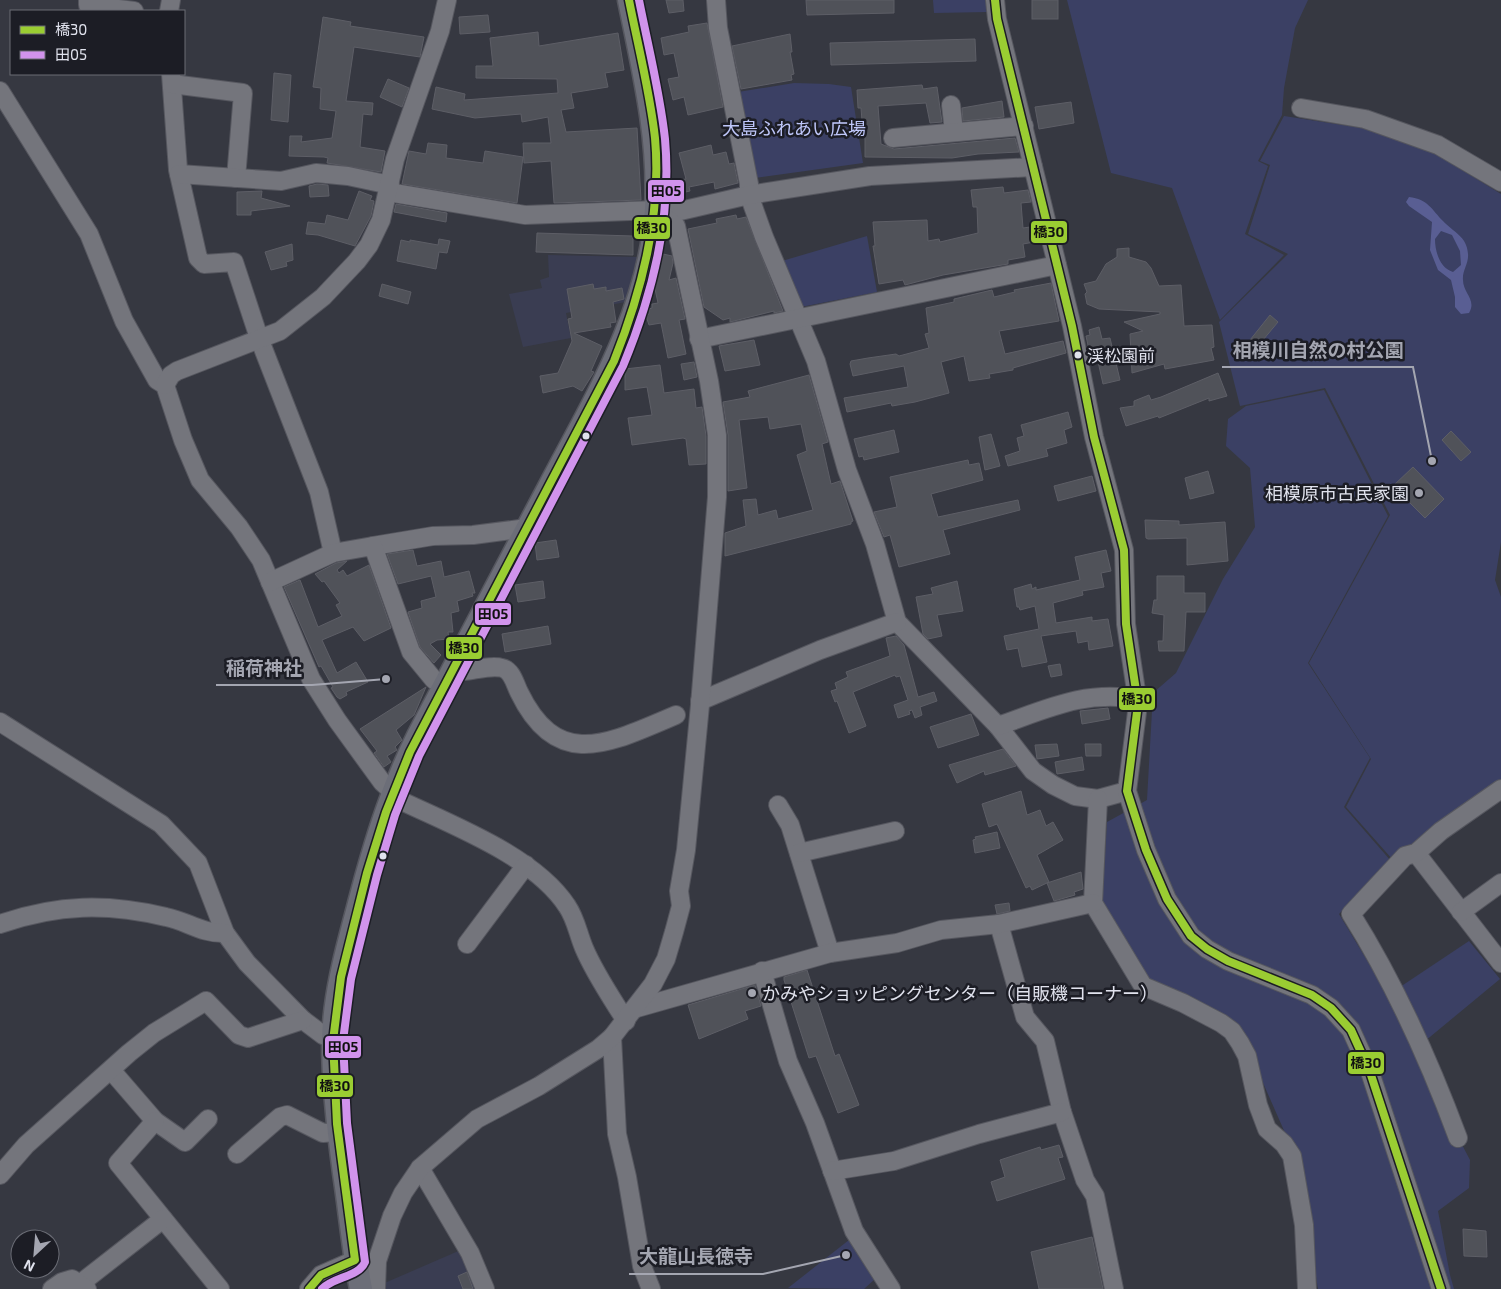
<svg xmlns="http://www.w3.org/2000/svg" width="1501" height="1289" font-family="'Exo 2','Noto Sans JP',sans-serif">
<rect width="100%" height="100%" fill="#363841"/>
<g fill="#3a3d52">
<polygon points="548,255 637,257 626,302 566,313 571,338 523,347 509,294 542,288 540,280 549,277"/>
<polygon points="463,1249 483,1289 380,1289 380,1285"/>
</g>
<g fill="#3b4064">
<polygon points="933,0 987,0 988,12 934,13"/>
<polygon points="1067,0 1308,0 1295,28 1284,88 1282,115 1258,161 1268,166 1245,234 1284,255 1220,320 1172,188 1111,173"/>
<polygon points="794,83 829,84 851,87 863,163 755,178 738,92"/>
<polygon points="1284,116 1362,128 1436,154 1501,194 1501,542 1495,580 1501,597 1501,782 1393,860 1346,807 1371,759 1309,663 1390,515 1325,388 1240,406 1219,322 1288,254 1248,234 1270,165 1260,161"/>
<polygon points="867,236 877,292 801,307 782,261"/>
<polygon points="1324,390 1388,516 1308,663 1370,758 1344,807 1391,861 1339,914 1388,995 1469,941 1500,979 1413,1051 1470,1160 1469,1188 1438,1211 1450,1275 1454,1289 1318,1289 1297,1160 1241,1033 1154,993 1102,904 1107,822 1147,800 1153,693 1176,673 1223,579 1255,527 1250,468 1226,446 1228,419 1246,406"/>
<polygon points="849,1240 853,1240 876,1278 864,1289 788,1288"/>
</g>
<path fill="#595e93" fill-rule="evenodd" d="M1409 197C1428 199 1432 210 1443 221 1453 232 1467 236 1468 254 1469 263 1462 271 1463 280 1463 293 1477 300 1469 313L1461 314 1455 307V297L1451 280 1438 270 1430 250 1432 222 1409 206 1406 202ZM1441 231 1452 235 1460 251 1461 265 1453 272C1440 268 1435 252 1435 239Z"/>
<g fill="#505259" stroke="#5d5e66">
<polygon points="666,0 683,0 684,11 669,13"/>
<polygon points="806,0 894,0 894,13 807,15"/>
<rect x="1032" y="0" width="26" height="19"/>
<polygon points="488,15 490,32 460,34 459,17"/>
<polygon points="323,17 351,22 350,26 424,37 420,57 354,47 346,101 373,103 372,115 363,114 360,147 385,151 381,172 327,163 328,158 324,157 289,156 290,136 302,136 301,142 332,138 336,111 320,109 321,88 313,87"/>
<polygon points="707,23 723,107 688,115 684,97 673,100 668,79 679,77 674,53 664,55 661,38 689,32 688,26"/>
<polygon points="538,32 539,46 618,33 624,70 605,73 608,87 571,93 574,108 561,110 566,132 637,128 641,200 554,203 551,161 524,163 523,143 551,143 548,117 522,122 521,114 475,118 432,109 436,87 465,94 464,100 558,93 557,79 476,78 476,66 493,66 490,38"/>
<polygon points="790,34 792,52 790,52 794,74 791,75 792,80 741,89 732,46"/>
<polygon points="975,39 976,61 831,65 830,43"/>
<polygon points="274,73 291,75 288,122 271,120"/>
<polygon points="388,79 409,88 402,107 380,97"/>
<polygon points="922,85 923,89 937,87 942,122 930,123 926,103 878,106 881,144 894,149 1015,138 1019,152 978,154 952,158 865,157 865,134 863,134 861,108 858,108 857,90"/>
<polygon points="1002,101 1004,117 963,121 962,108"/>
<polygon points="1071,102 1074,123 1039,129 1035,107"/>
<polygon points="428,143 447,145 446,158 483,163 485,151 523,157 517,203 402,184 409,151 426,154"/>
<polygon points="711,145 713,155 726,152 729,164 734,163 738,183 715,189 714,182 689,187 690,191 677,194 674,181 686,179 679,153"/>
<polygon points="317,184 328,185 329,196 310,197 309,186"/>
<polygon points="1003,187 1004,193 1028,190 1031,202 1021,203 1023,228 1037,226 1040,241 1023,244 1025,257 1008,260 1008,264 943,275 905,285 903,280 879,284 873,246 875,246 873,222 927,220 928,241 939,239 940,242 978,233 977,207 973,207 971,190"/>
<polygon points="262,191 261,198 290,206 251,211 251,215 237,215 237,192"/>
<polygon points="359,191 372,196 370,200 374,201 371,216 355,246 318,235 306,234 308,222 325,224 327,215 348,220"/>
<polygon points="396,204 447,213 446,222 394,212"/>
<polygon points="736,215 737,219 746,217 783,311 774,313 774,311 730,322 730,318 723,320 704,307 688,229 717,223 716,219"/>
<polygon points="537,233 633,236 633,255 536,252"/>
<polygon points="439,239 450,241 447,253 439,252 436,269 397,261 401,240 410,242 410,240 438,245"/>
<polygon points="292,244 293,260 286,262 287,266 271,270 265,252"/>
<polygon points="1129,248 1129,257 1146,262 1151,268 1159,286 1181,285 1184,326 1212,325 1214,347 1211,348 1214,360 1165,369 1164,364 1132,373 1130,334 1143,331 1124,322 1160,314 1160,312 1099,309 1087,304 1085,294 1087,292 1084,284 1096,281 1106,264 1117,257 1117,249"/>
<polygon points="663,254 672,256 673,263 669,280 676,278 685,319 679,320 686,354 668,358 661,323 649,325 646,316 649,314 649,309 652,308 652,304 658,303 655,289"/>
<polygon points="1051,283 1059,321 999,331 1005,354 1063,341 1066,353 1013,368 1013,370 989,374 990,378 969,381 964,356 941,362 949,393 915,402 892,406 891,403 847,412 844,398 908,387 904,366 853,376 850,364 851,361 868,358 896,354 899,356 929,348 925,334 929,333 926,308 954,302 954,299 992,290 994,297 1015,292 1014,290"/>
<polygon points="382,284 411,292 408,304 379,296"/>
<polygon points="593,284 594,289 606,287 606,291 622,288 624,299 613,302 616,322 610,323 611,327 574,333 602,346 591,371 594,372 582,391 573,386 543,393 540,376 558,373 572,341 568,319 572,318 567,289"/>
<polygon points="1270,315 1278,322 1258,346 1250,340"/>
<polygon points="1099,327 1102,339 1110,338 1120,380 1103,384 1097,357 1091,359 1086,336 1090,335 1089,330"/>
<polygon points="754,340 760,365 725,371 719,346"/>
<polygon points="694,362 697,377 684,380 681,364"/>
<polygon points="660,365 664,393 694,389 696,408 702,407 706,436 706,464 689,465 686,439 683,438 632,445 628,418 652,415 647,387 625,390 625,369"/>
<polygon points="1218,373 1227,396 1209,401 1209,398 1159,418 1158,416 1126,426 1120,408 1134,406 1134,401 1149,395 1151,400 1161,397"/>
<polygon points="809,375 828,442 822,444 831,484 840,481 853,521 851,522 851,524 725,556 725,533 746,526 743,500 756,499 758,515 776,510 778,519 813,510 797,455 807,451 801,424 770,429 768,417 739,420 747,488 728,491 728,435 723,402 750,397 748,391"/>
<polygon points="1068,412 1072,427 1064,430 1067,443 1046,449 1048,456 1008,466 1005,456 1020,451 1017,438 1024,436 1021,425"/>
<polygon points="894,430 899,452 864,460 863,456 859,457 854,439"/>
<polygon points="1451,431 1471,452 1461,461 1442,440"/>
<polygon points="991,434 1000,466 985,470 979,437"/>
<polygon points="968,460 969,465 979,463 983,480 931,494 938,517 1018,500 1020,510 943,530 950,554 899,567 890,535 884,537 874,512 897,507 890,477"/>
<polygon points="1413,467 1444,499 1425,518 1393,486"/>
<polygon points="1208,471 1214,493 1190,499 1185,478"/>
<polygon points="1092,476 1096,491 1058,501 1054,486"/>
<polygon points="1145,520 1179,521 1179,525 1225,522 1228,561 1187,565 1187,538 1148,539 1146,538"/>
<polygon points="556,540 559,557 537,560 535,543"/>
<polygon points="413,550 417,566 441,561 444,577 469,571 475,593 472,593 473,596 457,601 459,611 451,613 453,632 448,632 449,639 437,640 430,644 441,655 434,663 420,647 408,612 422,608 421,601 436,597 431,576 398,584 387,554"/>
<polygon points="1106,550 1111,571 1101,573 1104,587 1082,591 1083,595 1053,603 1056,623 1092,617 1092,621 1108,619 1113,646 1089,650 1088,641 1078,643 1076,631 1041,636 1047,662 1022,667 1018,648 1007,650 1004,636 1039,629 1035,606 1020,610 1019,607 1017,607 1014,589 1031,584 1032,589 1036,587 1036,590 1080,580 1075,557"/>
<polygon points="347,561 337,570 339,573 343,570 347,576 369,565 391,628 364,641 353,627 322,640 337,673 356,662 368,682 346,692 347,695 340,699 337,697 331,688 333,687 321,666 319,667 284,587 300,580 318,627 342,616 336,605 340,603 324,581 322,582 315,574 336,563"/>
<polygon points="1157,576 1184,576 1184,593 1205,593 1205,612 1186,612 1184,651 1159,651 1158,641 1163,641 1164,615 1152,613 1154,600 1157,600"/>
<polygon points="543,581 545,598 518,602 515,585"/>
<polygon points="957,581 963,611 937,615 942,636 928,639 923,634 916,597 933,594 931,588"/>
<polygon points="548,626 551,644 505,652 502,634"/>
<polygon points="896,636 904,645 918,697 934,692 937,701 920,707 922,715 915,718 912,710 909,711 910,714 898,718 894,705 908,700 900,676 896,677 895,675 853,692 866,726 849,733 837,701 835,702 831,691 837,689 835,683 848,677 846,672 890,656 886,638"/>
<polygon points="1060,664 1062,675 1051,677 1048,666"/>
<polygon points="426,687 414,715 396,730 402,740 395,747 397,750 387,756 391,762 384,767 374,753 377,751 360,729"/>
<polygon points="1108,708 1110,719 1082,724 1080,711"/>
<polygon points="971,714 979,735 938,748 930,727"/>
<polygon points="1057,744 1059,756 1037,759 1035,745"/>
<polygon points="1085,744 1101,744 1101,756 1086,756"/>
<polygon points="1003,749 1016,766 985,775 984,771 957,783 949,765"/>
<polygon points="1082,757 1084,770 1057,774 1055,762"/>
<polygon points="1021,791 1027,815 1040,810 1046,826 1053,822 1063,840 1037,855 1049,882 1032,890 1030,886 1026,888 997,824 989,827 982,804"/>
<polygon points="997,832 1000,848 975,853 973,840 976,839 975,837"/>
<polygon points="1081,872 1083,889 1074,892 1075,895 1054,901 1047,883"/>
<polygon points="1009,903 1010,911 997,914 995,905"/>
<polygon points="807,970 835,1056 839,1054 859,1105 838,1113 816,1056 809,1058 784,980 784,977"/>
<polygon points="755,985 761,1006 745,1011 748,1019 699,1039 688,1005"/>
<polygon points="1059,1145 1063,1157 1058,1158 1065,1179 997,1201 991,1182 1005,1177 1000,1160 1040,1147 1041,1150"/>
<polygon points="1463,1229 1486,1231 1487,1257 1464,1256"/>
<polygon points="1092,1237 1103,1289 1039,1289 1031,1252"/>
<polygon points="467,1272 473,1289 463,1289 458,1276"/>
</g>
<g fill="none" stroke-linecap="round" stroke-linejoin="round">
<defs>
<g id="minor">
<polyline points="88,0 88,5 134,11"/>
<polyline points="716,0 718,28 749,184 749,195 764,237 816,361 847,470 875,544 897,622 998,726 1033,771 1053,785 1075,796 1098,799 1127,791"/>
<polyline points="995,0 997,19 1072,326 1094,437 1124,550 1126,624 1138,704 1127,791 1146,850 1167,899 1191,936 1207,949 1228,961 1312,995 1331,1008 1351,1030 1370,1072 1441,1289"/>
<polyline points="169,11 171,0"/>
<polyline points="171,74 178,170 198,258 204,264 234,262 259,338 319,492 333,553"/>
<polyline points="172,84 243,93 236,178"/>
<polyline points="0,91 89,234 124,321 157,380 165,385 183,440 200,480 239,527 261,560 311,679 337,720 382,782 392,791"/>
<polyline points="951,105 954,132"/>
<polyline points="1301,108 1365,119 1438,145 1501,182"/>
<polyline points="893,138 1024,126"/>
<polyline points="179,174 281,181 316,173 348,176 390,185"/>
<polyline points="388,192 525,215 656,210 676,212 749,195 870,176 1033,167"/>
<polyline points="699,339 1057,265"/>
<polyline points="165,385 171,375 177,371 280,331 323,297 357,261 369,245 381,220 395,159 440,31 447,0"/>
<polyline points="373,546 433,536 473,535 527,528"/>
<polyline points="270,582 333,553 373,546 411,652 434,680"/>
<path d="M464 671C475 670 492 665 502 668 512 670 515 684 519 692 558 773 611 742 676 715"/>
<polyline points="700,701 820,650 897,622"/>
<polyline points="0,722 161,824 198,863 225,933 247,963 303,1020 323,1035 333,1040"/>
<path d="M998 726C1047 709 1084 690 1137 699"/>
<path d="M391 796C446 823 533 854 567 906 576 919 578 934 584 948 595 974 611 997 626 1021"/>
<polyline points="1098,799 1093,903 1143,986 1183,1003 1221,1023 1232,1031 1240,1043 1247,1056 1258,1105 1267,1129 1284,1144 1292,1156 1304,1225 1307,1289"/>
<polyline points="778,805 790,825 830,953"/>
<polyline points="799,853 895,831"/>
<polyline points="1416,853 1501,963"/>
<polyline points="1461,912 1501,883"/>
<path d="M0 924C58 904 107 903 166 917 187 921 202 934 225 933"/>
<polyline points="999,924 1025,1017 1045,1041 1062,1112 1085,1180 1095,1196 1114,1289"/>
<polyline points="467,944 526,865"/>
<polyline points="762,971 788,1061 815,1123 854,1231 891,1289"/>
<polyline points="637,1008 830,953 897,943 941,930 999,924 1093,903"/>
<polyline points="612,1037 617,1134 627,1177 642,1266 651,1289"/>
<polyline points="111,1070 155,1121 185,1142 208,1119"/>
<polyline points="155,1121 118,1163 220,1289"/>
<path d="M1458 1138C1429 1060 1395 984 1351 914L1405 856 1416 853 1441 831 1501 789"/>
<polyline points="237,1154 280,1117 287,1115 323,1133 339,1132"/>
<polyline points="420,1168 470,1253 485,1289"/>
<polyline points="832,1171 894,1161 979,1134 1062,1112"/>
<polyline points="0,1175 26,1145 129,1053 154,1033 206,1001 239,1035 248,1038 303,1020"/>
<polyline points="81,1283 163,1219"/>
<polyline points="52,1289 62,1282 72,1279 87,1289"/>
<polyline points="309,1289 321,1275 355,1260"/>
<polyline points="376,1289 377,1261 392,1216 403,1193 420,1168 477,1119 539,1086 598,1049 612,1037 653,984 666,959 674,932 681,906 679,891 686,850 700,705 717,497 717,435 709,381 676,226 656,210"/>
</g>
<path id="major" d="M361 1289C353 1250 350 1212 344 1173 338 1129 333 1085 333 1041 334 998 345 956 356 915 372 853 389 794 418 736 461 654 505 572 548 489 594 401 650 311 656 209 660 138 643 69 629 0"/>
</defs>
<use href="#minor" stroke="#56575f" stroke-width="20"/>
<use href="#major" stroke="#56575f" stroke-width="25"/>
<use href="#minor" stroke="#74757c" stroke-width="18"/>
<use href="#major" stroke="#6c6e78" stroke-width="22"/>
<defs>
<g id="bus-1">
<polyline points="995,0 997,19 1072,326 1094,437 1124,550 1126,624 1138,704 1127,791 1146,850 1167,899 1191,936 1207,949 1228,961 1312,995 1331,1008 1351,1030 1370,1072 1441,1289"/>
<path d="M309 1289 321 1275 355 1260 337 1124 333 1041 341 977 367 873 386 812 410 752 614 361C642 291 662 215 655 138 650 92 638 46 629 0"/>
</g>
<path id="bus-2" d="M322 1289C333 1277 359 1277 365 1262L347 1123 343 1041 351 979 377 875 395 815 419 756 623 366C653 294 672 217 665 139 660 92 648 46 639 0"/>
</defs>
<use href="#bus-1" stroke="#1c1d25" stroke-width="11"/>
<use href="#bus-2" stroke="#1c1d25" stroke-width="11"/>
<use href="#bus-1" stroke="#9acd32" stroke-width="8"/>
<use href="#bus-2" stroke="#d193ec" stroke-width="8"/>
</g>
<g fill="#e0e2ed" stroke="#1c1d25" stroke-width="2">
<circle cx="1078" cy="355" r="4.5"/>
<circle cx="586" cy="436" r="4.5"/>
<circle cx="383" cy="856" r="4.5"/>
</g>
<g fill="#a4a6b1" stroke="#1c1d25" stroke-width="2">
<circle cx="1419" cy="493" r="5"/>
<circle cx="752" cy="993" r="5"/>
</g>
<g text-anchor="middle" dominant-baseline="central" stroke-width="5" stroke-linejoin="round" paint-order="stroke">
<g font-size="17" fill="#e0e2ed" stroke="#1c1d25" text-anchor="start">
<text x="1087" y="355">渓松園前</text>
</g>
<g font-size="18" fill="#bfc7fa" stroke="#1c1d25">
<text x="794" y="128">大島ふれあい広場</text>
</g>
<g font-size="18" fill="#e0e2ed" stroke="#1c1d25" text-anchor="end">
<text x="1409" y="493">相模原市古民家園</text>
<text x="762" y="993" text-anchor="start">かみやショッピングセンター（自販機コーナー）</text>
</g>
</g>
<path fill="none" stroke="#a4a6b1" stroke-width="2" d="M1432 461L1413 367H1222M386 679L312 685H216M846 1255L763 1274H629"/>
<g fill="#a4a6b1" stroke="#1c1d25" stroke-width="2">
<circle cx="1432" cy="461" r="5"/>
<circle cx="386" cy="679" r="5"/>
<circle cx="846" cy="1255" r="5"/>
</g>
<g font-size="19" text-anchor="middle" font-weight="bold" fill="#a4a6b1" stroke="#1c1d25" stroke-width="5" stroke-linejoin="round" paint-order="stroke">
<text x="1318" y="357">相模川自然の村公園</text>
<text x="264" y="675">稲荷神社</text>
<text x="696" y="1263">大龍山長徳寺</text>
</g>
<g stroke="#1c1d25" stroke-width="2">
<rect x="647" y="179" width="38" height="24" rx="5" fill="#d193ec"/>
<rect x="633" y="216" width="38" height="24" rx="5" fill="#9acd32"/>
<rect x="1030" y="220" width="38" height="24" rx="5" fill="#9acd32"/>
<rect x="474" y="602" width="38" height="24" rx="5" fill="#d193ec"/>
<rect x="445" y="636" width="38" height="24" rx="5" fill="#9acd32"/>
<rect x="1118" y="687" width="38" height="24" rx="5" fill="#9acd32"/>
<rect x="324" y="1035" width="38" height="24" rx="5" fill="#d193ec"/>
<rect x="1347" y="1051" width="38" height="24" rx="5" fill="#9acd32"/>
<rect x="316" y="1074" width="38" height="24" rx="5" fill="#9acd32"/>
</g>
<g font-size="14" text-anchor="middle" font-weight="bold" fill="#111">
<text x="666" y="196">田05</text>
<text x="652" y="233">橋30</text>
<text x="1049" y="237">橋30</text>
<text x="493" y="619">田05</text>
<text x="464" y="653">橋30</text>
<text x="1137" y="704">橋30</text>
<text x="343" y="1052">田05</text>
<text x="1366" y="1068">橋30</text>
<text x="335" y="1091">橋30</text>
</g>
<rect x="10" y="10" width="175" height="65" fill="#1c1d25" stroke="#6a6c75"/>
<rect x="20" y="26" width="25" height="8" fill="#9acd32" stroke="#6a6c75"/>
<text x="55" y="35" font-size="15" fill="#e0e2ed">橋30</text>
<rect x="20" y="51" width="25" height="8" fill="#d193ec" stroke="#6a6c75"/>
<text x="55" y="60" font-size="15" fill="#e0e2ed">田05</text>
<g transform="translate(35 1254) rotate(206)"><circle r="24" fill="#1c1d25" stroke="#6a6c75"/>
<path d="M0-4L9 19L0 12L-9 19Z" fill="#a4a6b1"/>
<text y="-8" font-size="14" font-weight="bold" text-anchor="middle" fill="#e0e2ed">N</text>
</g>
</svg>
